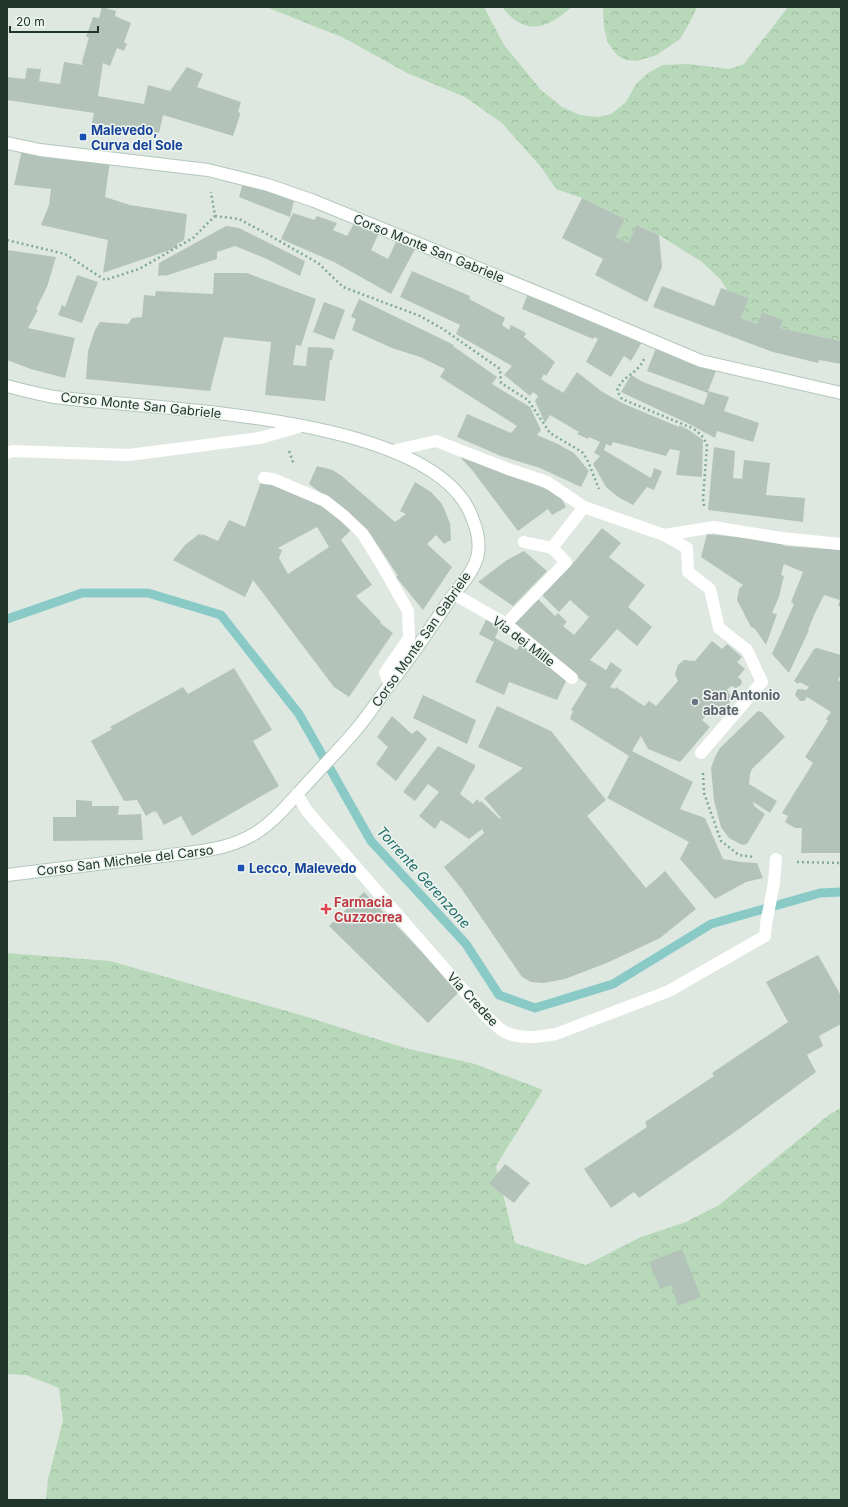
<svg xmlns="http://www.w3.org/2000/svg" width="848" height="1507" font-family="Inter,sans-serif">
<defs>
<pattern id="forest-crowns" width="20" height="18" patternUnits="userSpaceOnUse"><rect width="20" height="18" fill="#b8d8ba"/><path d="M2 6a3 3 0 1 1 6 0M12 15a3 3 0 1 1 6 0" fill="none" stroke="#9ebaa0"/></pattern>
</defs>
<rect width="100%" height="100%" fill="#dee8e1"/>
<g fill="url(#forest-crowns)">
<polygon points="266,7 484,7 504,45 541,90 562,107 580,115 598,117 611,114 626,102 636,84 648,73 663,65 688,64 729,69 744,64 788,7 841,7 841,341 780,328 783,320 762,312 757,324 741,318 749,298 728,291 720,279 702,262 659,235 638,225 628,243 616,237 625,219 582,198 556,189 541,167 502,123 465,97 407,73 344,38"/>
<path d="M502 7H572C546 29 526 37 502 7Z"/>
<polygon points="603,7 697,7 690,22 680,39 657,55 637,61 626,60 617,55 608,43 604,27"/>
<polygon points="7,953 110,961 304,1016 405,1048 475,1064 543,1090 496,1166 515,1243 586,1265 641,1237 686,1222 719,1205 830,1114 841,1108 841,1500 46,1500 48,1479 63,1421 59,1388 26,1375 7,1374"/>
</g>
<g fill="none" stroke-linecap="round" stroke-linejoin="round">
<polyline stroke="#89cac7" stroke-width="9" points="7,619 82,593 148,593 221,615 299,714 371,841 466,944 499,995 535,1008 613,984 711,924 820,893 841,892"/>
</g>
<g fill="#b3c3ba" fill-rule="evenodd">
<polygon points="102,7 116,11 115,16 131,23 124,42 127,44 124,51 117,48 110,66 103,63 98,96 144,104 148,85 170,91 187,67 203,74 197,87 241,102 238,112 240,113 240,115 233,136 163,115 159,133 92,123 94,113 7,100 7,77 25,79 27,68 41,69 39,81 60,84 64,62 83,65 82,62 89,37 86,37 93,17 99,18"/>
<polygon points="22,150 110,161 105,197 130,205 187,214 184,240 177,244 178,246 170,250 103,273 108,240 41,225 49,205 51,189 14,185"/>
<polygon points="245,176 296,193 290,217 239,197"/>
<polygon points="582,198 625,219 616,237 628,243 637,225 659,235 662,267 647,302 595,275 603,259 562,238"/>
<polygon points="293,213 314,220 317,216 337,223 333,230 347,236 356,220 380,231 371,250 388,259 397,240 415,249 391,294 334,262 281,239"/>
<polygon points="226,226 239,228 305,261 300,276 267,259 235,246 217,252 217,259 165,276 165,275 158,276 159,263"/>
<polygon points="7,250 56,257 47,287 36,309 38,310 28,328 75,338 65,378 31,369 7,360"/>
<polygon points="412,271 470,296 469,299 505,318 502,325 509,330 511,325 526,333 524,337 555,362 546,376 544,374 541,379 558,390 558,389 563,393 577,372 601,391 622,403 679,427 679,425 689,430 703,440 702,477 676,475 680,451 670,449 666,456 613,442 611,446 606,444 604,450 651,478 654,468 662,471 654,490 647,487 633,505 618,497 606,487 593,464 600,456 594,453 600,442 589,437 588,439 577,434 579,432 550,415 545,423 535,401 538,396 533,392 530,396 504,375 512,366 456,334 460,325 400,297"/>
<polygon points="214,273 247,273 316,299 301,346 296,345 293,365 306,366 308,347 331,348 334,350 332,360 330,360 325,401 265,395 271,342 224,337 210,391 86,379 88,351 95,330 100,322 128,324 132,318 142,317 144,295 155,296 156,291 213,294"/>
<polygon points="77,275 98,282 82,323 58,315 62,305 65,307"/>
<polygon points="662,286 714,306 721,288 749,298 741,318 757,324 762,312 783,320 780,328 841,341 841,364 819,360 818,363 773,352 653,307"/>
<polygon points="529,291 643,340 631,361 624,356 611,377 586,362 598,339 594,337 593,339 522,309"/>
<polygon points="359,299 454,345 453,346 497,377 492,384 530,407 541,430 537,435 558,444 574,453 589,471 581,487 540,468 501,456 457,437 467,414 511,433 517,426 440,377 445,369 420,357 392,348 352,330 356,319 351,317"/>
<polygon points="324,302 345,310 334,340 313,332"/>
<polygon points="656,348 716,371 708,391 729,397 724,411 759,423 753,442 717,431 715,438 691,425 621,392 631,375 643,382 704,405 708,393 647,371"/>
<polygon points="714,447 735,451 733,478 742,479 744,460 770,463 766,495 805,498 803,522 708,510"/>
<polygon points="462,455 559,494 566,507 552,515 548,509 518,531 472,470 461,458"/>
<polygon points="317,466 333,470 343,477 395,522 406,514 400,511 415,482 431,492 442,504 450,523 451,540 444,544 436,535 427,544 452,567 423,610 396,577 398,576 369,532 339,507 309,484"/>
<path d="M261 482 279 484 323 504 353 528 341 540 372 585 356 596 381 622 380 623 393 633 349 697 334 687 253 580 245 597 173 560 185 545 199 534 202 536V534L218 541 229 520 245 527ZM317 527 329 547 288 574 279 558 282 550 278 548Z"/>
<polygon points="602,528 621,543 609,557 645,585 628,607 652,627 637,646 617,629 590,660 606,670 611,662 622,670 610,687 615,689 616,687 644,706 649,701 656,706 678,681 675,674 678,665 684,660 695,661 712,641 722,649 727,644 742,657 737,662 745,669 738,677 742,681 741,685 736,688 731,686 727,690 730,695 731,700 728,707 719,711 711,709 702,720 710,727 680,762 648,749 641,736 632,751 693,782 680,809 705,818 723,859 741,862 757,863 763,878 746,882 715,899 680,859 689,842 607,798 629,756 570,719 573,711 571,710 587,684 577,677 513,622 538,599 555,616 558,613 567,622 563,626 574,635 589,617 570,600 559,612 542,595 575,561"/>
<polygon points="707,534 757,539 775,542 786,546 841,550 841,607 838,606 840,600 824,595 815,613 808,630 809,630 789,673 772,654 794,604 791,602 803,572 784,564 781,575 784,576 779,597 772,613 777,614 766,645 755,629 751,627 737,600 739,589 743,585 701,557"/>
<polygon points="524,551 547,571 513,606 478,582 507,560"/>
<polygon points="489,614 503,619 495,638 517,650 522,640 567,679 557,700 509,682 504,695 475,682 494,642 479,634"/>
<polygon points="817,648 841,655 841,675 838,680 841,682 841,853 801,853 802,828 795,828 785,822 788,816 782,813 813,763 805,757 828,721 826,719 831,712 807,697 804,701 800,701 795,695 797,690 799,689 806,690 809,687 800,682 798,684 794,681 814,649"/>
<polygon points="234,668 272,730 253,741 279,786 192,836 181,816 164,825 156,811 155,813 154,811 146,816 137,800 124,801 91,741 112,729 110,727 183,687 188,694"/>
<polygon points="423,695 476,720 467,744 413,718"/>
<polygon points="497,706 551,731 606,800 587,816 646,888 665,871 696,909 660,938 609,962 565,979 543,983 531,982 522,977 461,888 444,867 484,833 482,829 469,839 441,820 435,829 419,816 439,792 428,784 415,801 403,792 438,746 475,765 475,767 460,794 473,804 477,799 480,803 481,801 500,819 501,818 484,798 523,768 478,747"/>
<polygon points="758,711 762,712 785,737 752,769 750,774 749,784 777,801 770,813 753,802 754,806 765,814 747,844 742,845 729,838 721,827 714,801 711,768 715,757 720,748"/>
<polygon points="392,716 412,734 417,730 427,739 396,781 376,764 388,747 377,737"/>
<polygon points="76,800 92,801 92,806 119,806 118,815 141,814 143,840 53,841 53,817 76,817"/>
<polygon points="364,892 460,991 428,1023 329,926"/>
<polygon points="818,955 840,994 841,994 841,1024 819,1036 823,1046 807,1055 816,1072 732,1134 639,1198 634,1192 611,1208 584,1169 647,1127 645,1122 714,1076 712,1073 788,1022 766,982"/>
<polygon points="505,1164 530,1183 514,1203 489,1184"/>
<polygon points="682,1249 701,1297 678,1306 671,1285 660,1289 649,1262"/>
</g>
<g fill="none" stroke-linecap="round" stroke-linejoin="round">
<defs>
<g id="secondary">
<polyline points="7,143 40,150 208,170 268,185 314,201 551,298 701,361 841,393"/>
<path d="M7 386C22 390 38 394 54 397 149 410 438 412 473 520 477 530 480 541 478 553 476 569 461 585 451 598 431 627 412 656 390 684 378 700 368 716 355 731 339 750 320 769 303 788 288 804 274 822 254 834 236 845 216 849 195 852L7 875"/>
</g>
</defs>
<use href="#secondary" stroke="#b2c7bb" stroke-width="14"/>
<g stroke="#80aa94" stroke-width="2.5" stroke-dasharray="2 3" stroke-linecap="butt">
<polyline points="215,216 239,219 267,234 318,263 343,287 420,316 443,329 500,369 501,383 528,400 550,433 582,452 587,459 599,489"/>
<polyline points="7,240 65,254 105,280 139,269 193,238 215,216 211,192"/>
<path d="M644 359C638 374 621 376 617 391L622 399 692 428C700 433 704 437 707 446L703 499 704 506"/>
<polyline points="289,451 294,465"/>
<polyline points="703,773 704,793 721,841 739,855 754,857"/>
<polyline points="797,862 841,863"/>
</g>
<polyline stroke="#fff" stroke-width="12" points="264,478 273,479 325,501 344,516 362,533 382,565 408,611 409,638 385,673 390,685"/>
<g stroke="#fff" stroke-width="12">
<polyline points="392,451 436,441 508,469 547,482 584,507 664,535 714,527 781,538 841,544"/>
<polyline points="7,453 12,451 129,455 260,438 302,426"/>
<polyline points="664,535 687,548 688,572 710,589 719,628 747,650 762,682 701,753"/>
<polyline points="524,542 552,548"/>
<polyline points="552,548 584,507"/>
<polyline points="454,594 506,624 572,678"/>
<polyline points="506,624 566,562 552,548"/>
<path d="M297 794 307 811 486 1016C491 1020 497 1027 503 1031 519 1040 539 1037 556 1034L669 991 765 936 766 924 774 883 776 859"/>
</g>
<use href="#secondary" stroke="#fff" stroke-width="12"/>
</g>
<g fill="#1a4fb4" stroke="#eef5f0" stroke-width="1.5">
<rect x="79" y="133" width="8" height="8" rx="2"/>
<rect x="237" y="864" width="8" height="8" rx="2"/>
</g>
<circle fill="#6b7280" stroke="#eef5f0" stroke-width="1.5" cx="695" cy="702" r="4"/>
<path fill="#e0444e" stroke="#eef5f0" stroke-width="1.5" d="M324 903h4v4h4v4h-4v4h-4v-4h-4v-4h4z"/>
<g text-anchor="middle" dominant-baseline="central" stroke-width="3" stroke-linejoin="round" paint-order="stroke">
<g font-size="13" font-weight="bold" fill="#164399" stroke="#eef5f0" text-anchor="start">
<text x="91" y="130">Malevedo,<tspan x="91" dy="15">Curva del Sole</tspan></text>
<text x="249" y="868">Lecco, Malevedo</text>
</g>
<g font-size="13" fill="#20362c" stroke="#eef5f0">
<text transform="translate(429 248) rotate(22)">Corso Monte San Gabriele</text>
<text transform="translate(141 405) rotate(6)">Corso Monte San Gabriele</text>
<text transform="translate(421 639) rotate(-55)">Corso Monte San Gabriele</text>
<text transform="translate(524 641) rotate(37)">Via dei Mille</text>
<text transform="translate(125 860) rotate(-7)">Corso San Michele del Carso</text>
<text transform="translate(473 999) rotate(47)">Via Credee</text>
</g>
<g font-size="13" font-weight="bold" fill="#5b616d" stroke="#eef5f0" text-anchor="start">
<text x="703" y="695">San Antonio<tspan x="703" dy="15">abate</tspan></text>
</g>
<g font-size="13" font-weight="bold" fill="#be3a42" stroke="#eef5f0" text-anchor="start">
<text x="334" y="902">Farmacia<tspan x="334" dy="15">Cuzzocrea</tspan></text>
</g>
<g font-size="14" font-style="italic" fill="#206d6a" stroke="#eef5f0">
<text transform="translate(424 877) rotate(48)">Torrente Gerenzone</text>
</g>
</g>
<rect width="848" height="1507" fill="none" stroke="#20362c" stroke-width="16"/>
<path d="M10 26v6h88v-6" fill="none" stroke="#20362c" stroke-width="2"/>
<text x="16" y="26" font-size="12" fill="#20362c" stroke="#eef5f0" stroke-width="3" paint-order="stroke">20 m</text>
</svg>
